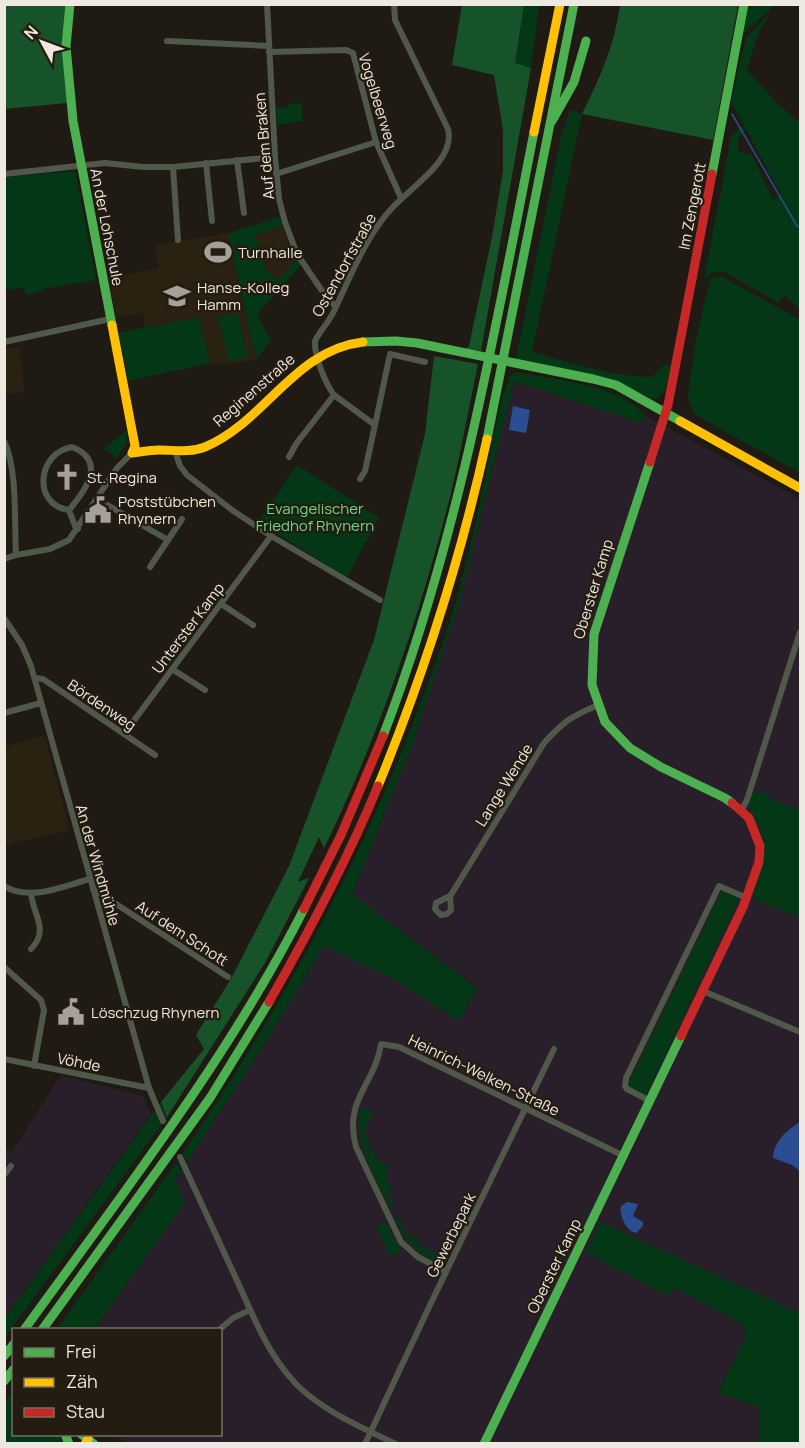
<svg xmlns="http://www.w3.org/2000/svg" width="805" height="1448" font-family="Manrope,sans-serif">
<rect width="100%" height="100%" fill="#1f1b14"/>
<g fill="#291f2a">
<polygon points="514,381 638,422 646,416 800,499 800,1443 127,1443 114,1435 220,1434 220,1330 94,1330 185,1203 175,1180 257,1056 324,946 394,979 459,1021 477,987 352,894 412,745 460,601"/>
<polygon points="61,1075 143,1096 151,1114 6,1316 5,1148 12,1152"/>
</g>
<g fill="#2b2110">
<polygon points="282,226 297,259 278,280 265,269 255,234"/>
<polygon points="228,233 256,360 230,364 210,363 199,317 145,328 143,313 116,317 108,278 159,268 155,245"/>
<polygon points="20,346 24,392 5,395 5,349"/>
<polygon points="44,735 70,830 5,845 5,747"/>
</g>
<g fill="#043716">
<polygon points="524,5 539,5 531,68 515,64"/>
<polygon points="751,5 775,5 743,34 746,9"/>
<polygon points="770,13 758,34 747,70 778,104 800,123 800,309 784,295 778,303 723,271 711,273 704,280 731,137 742,125 745,131 738,139 738,152 752,155 773,200 781,195 731,101 746,38"/>
<polygon points="301,103 303,121 277,125 276,108 287,107 287,104"/>
<path d="M570 110 582 114 532 352C572 363 610 376 652 377L664 365 671 366 665 390 657 399H653L612 380 516 359 561 137Z"/>
<polygon points="75,171 96,280 43,289 43,291 26,295 24,287 5,290 5,177"/>
<polygon points="280,217 282,226 255,235 265,269 278,280 297,259 301,265 257,314 271,340 256,360 228,233"/>
<polygon points="721,276 800,320 800,473 694,414 688,397 695,344 708,288 711,278"/>
<polygon points="237,313 248,357 229,362 218,318"/>
<polygon points="199,317 210,363 128,381 119,333"/>
<path d="M516 372C558 380 617 384 646 416L638 422 514 381 460 601 412 745 352 894 477 988 459 1021 394 979 324 946 257 1056 187 1162 183 1153C276 1017 356 872 415 718 430 679 445 639 457 598 475 533 487 465 502 399L510 376Z"/>
<polygon points="127,430 126,444 116,458 104,449"/>
<polygon points="297,465 379,518 347,577 258,522"/>
<path d="M751 792 765 793 773 800 800 809V918L756 900 753 896C758 875 768 853 761 831 754 812 746 817 751 792Z"/>
<polygon points="722,891 739,898 646,1096 627,1087"/>
<polygon points="161,1102 167,1117 5,1337 5,1318"/>
<path d="M360 1109H366L377 1115V1116L372 1114 363 1133 368 1135 367 1140 371 1142 368 1149 377 1154 375 1159 390 1166 385 1176 388 1178 386 1182 392 1185 388 1195 394 1206 391 1211C377 1179 353 1145 360 1109Z"/>
<polygon points="176,1163 181,1171 175,1180 185,1203 94,1329 57,1329"/>
<path d="M471 1204H473L449 1256 446 1259 439 1262C416 1255 404 1238 394 1217H398L410 1236 419 1240 417 1244 440 1255 442 1251 445 1252Z"/>
<polygon points="386,1222 392,1237 402,1250 390,1256 376,1226"/>
<polygon points="600,1222 800,1313 800,1443 759,1443 759,1407 718,1393 745,1338 744,1328 739,1322 675,1288 671,1295 665,1294 586,1253"/>
<polygon points="12,1393 13,1394 14,1434 58,1435 63,1443 5,1443 4,1402"/>
</g>
<g fill="#175329">
<polygon points="5,5 67,5 67,103 5,109"/>
<polygon points="462,5 524,5 515,63 531,68 481,351 465,349 469,346 492,237 503,171 503,130 494,75 452,65"/>
<path d="M620 5H738L713 140 582 114C600 78 615 44 620 5Z"/>
<path d="M434 356 478 364C469 407 461 451 451 493 420 615 379 736 324 848L319 837 298 882 309 878 265 963 167 1117 161 1102 204 1049 196 1035 231 979 289 866 374 640 425 434Z"/>
</g>
<g fill="#2b4d91">
<polygon points="513,406 530,410 526,433 509,430"/>
<path d="M800 1122V1171L792 1165 773 1158C774 1141 787 1130 800 1122Z"/>
<path d="M627 1202 638 1204 633 1216 643 1222V1226L636 1233C626 1231 619 1215 621 1206Z"/>
</g>
<g fill="none" stroke-linecap="round" stroke-linejoin="round">
<polyline stroke="#2b4d91" stroke-width="1.5" points="732,114 797,226 800,227"/>
<g stroke="#4f5849" stroke-width="6">
<polyline points="267,4 275,157 279,199 285,222 297,254 329,301 336,306"/>
<polyline points="167,41 269,46"/>
<polyline points="269,52 346,50 353,53 376,142 401,198"/>
<polyline points="237,160 244,213"/>
<polyline points="206,163 212,221"/>
<polyline points="173,167 178,240"/>
<polyline points="4,174 105,163 143,167 173,167 275,157"/>
<polyline points="276,174 376,142"/>
<polyline points="4,342 110,319"/>
<polyline points="375,425 390,354 425,362"/>
<path d="M4 441C18 469 14 523 16 555"/>
<path d="M72 447C107 461 86 490 69 510 32 505 37 453 72 447Z"/>
<polyline points="175,451 180,466 187,475 232,510 271,536 380,600"/>
<polyline points="289,457 296,444 334,395"/>
<path d="M360 479 365 471 375 425 334 395C325 383 314 355 315 341 320 331 328 323 333 313 350 278 365 237 392 208 411 187 456 160 448 129L395 20 394 4"/>
<polyline points="97,499 168,540"/>
<polyline points="69,510 75,526 78,529"/>
<polyline points="4,559 16,555 50,549 69,540 117,468 132,453"/>
<polyline points="150,567 182,519"/>
<polyline points="221,604 253,625"/>
<polyline points="4,618 22,645 31,666 149,1088 163,1121"/>
<polyline points="172,669 205,690"/>
<polyline points="35,678 43,679 155,755"/>
<polyline points="4,713 41,703"/>
<polyline points="124,734 271,536"/>
<polyline points="741,811 747,800 800,632"/>
<path d="M4 886C30 902 63 886 90 879"/>
<polyline points="93,889 228,977"/>
<path d="M31 893C33 916 50 929 31 949"/>
<path d="M450 896 451 910 447 914 441 915 435 909 436 903 450 896 454 890 544 743C563 722 570 717 596 706"/>
<polyline points="4,967 41,1000 44,1010 34,1066"/>
<polyline points="703,991 800,1032"/>
<polyline points="4,1059 149,1088"/>
<polyline points="650,1101 627,1089 625,1086 626,1078 719,886 747,898"/>
<path d="M180 1157C198 1196 216 1235 234 1274 253 1315 271 1365 307 1394 334 1416 365 1429 396 1444"/>
<polyline points="4,1175 11,1166"/>
<path d="M446 1272 418 1257 401 1242 356 1147C343 1099 375 1085 381 1044L399 1047 624 1156"/>
<polyline points="219,1330 233,1318 250,1310"/>
<polyline points="365,1444 430,1305 554,1049"/>
</g>
<g stroke="#4caf50" stroke-width="9">
<polyline points="70,4 66,46 73,121 112,325"/>
<polyline points="552,121 574,82 586,41"/>
<polyline points="712,174 744,4"/>
<polyline points="363,342 396,341 417,343 593,379 616,385 680,421"/>
<polyline points="487,439 574,4"/>
<polyline points="650,462 594,634 592,685 605,722 630,748 661,767 725,798 732,803"/>
<path d="M383 736C458 541 494 336 534 132"/>
<path d="M24 1330C123 1193 227 1060 304 909"/>
<polyline points="42,1330 210,1098 269,1002"/>
<polyline points="4,1356 14,1344"/>
<polyline points="4,1381 14,1369"/>
<polyline points="65,1434 69,1444"/>
<polyline points="81,1434 94,1444"/>
<polyline points="484,1444 681,1036"/>
</g>
<g stroke="#ffc107" stroke-width="9">
<polyline points="534,132 560,4"/>
<path d="M112 325 135 446 132 453C141 452 150 450 159 450 174 450 190 453 205 447 265 422 294 350 363 342"/>
<polyline points="680,421 800,488"/>
<path d="M378 786C424 674 461 557 487 439"/>
<polyline points="85,1444 88,1439"/>
</g>
<g stroke="#c62828" stroke-width="9">
<polyline points="650,462 668,405 712,174"/>
<polyline points="304,909 341,835 383,736"/>
<path d="M269 1002C309 932 347 861 378 786"/>
<polyline points="681,1036 743,907 759,862 760,846 749,818 732,803"/>
</g>
</g>
<defs>
<symbol id="stadium-bare" viewBox="-9 -9 18 18"><path d="M0-5a6.5 5 0 1 0 0 10a6.5 5 0 1 0 0-10ZM-3.5-1.8h7v3.6h-7Z" fill="#a5a099" stroke="#241c10" stroke-width="2.5" paint-order="stroke"/></symbol>
<symbol id="school-bare" viewBox="-9 -9 18 18"><path d="M0-5L7-2L0 1L-7-2ZM-4 1L0 2.5L4 1V4Q0 6-4 4Z" fill="#a5a099" stroke="#241c10" stroke-width="2.5" paint-order="stroke"/></symbol>
<symbol id="church-bare" viewBox="-9 -9 18 18"><path d="M-1.2-6h2.4v3.5h3.3v2.4h-3.3V6h-2.4V-.1h-3.3v-2.4h3.3Z" fill="#a5a099" stroke="#241c10" stroke-width="2.5" paint-order="stroke"/></symbol>
<symbol id="civic-bare" viewBox="-9 -9 18 18"><path d="M-.6-6.5H3V-4.5H.6V-3L4-1V1h2V6H-6V1h2V-1L-.6-3ZM-1.2 2.5V6h2.4V2.5Z" fill="#a5a099" stroke="#241c10" stroke-width="2.5" paint-order="stroke"/></symbol>
</defs>
<g fill-rule="evenodd">
<use href="#stadium-bare" x="199" y="233" width="38" height="38"/>
<use href="#school-bare" x="158" y="277" width="38" height="38"/>
<use href="#church-bare" x="48" y="458" width="38" height="38"/>
<use href="#civic-bare" x="79" y="491" width="38" height="38"/>
<use href="#civic-bare" x="52" y="993" width="38" height="38"/>
</g>
<g text-anchor="middle" dominant-baseline="central" stroke-width="4.5" stroke-linejoin="round" paint-order="stroke">
<g font-size="15" fill="#ede8e0" stroke="#241c10">
<text transform="translate(378 101) rotate(73)">Vogelbeerweg</text>
<text transform="translate(264 146) rotate(-95)">Auf dem Braken</text>
<text transform="translate(692 206) rotate(-79)">Im Zengerott</text>
<text transform="translate(107 227) rotate(79)">An der Lohschule</text>
<text transform="translate(344 265) rotate(-61)">Ostendorfstraße</text>
<text transform="translate(254 390) rotate(-41)">Reginenstraße</text>
<text transform="translate(593 589) rotate(-73)">Oberster Kamp</text>
<text transform="translate(188 628) rotate(-53)">Unterster Kamp</text>
<text transform="translate(102 705) rotate(34)">Bördenweg</text>
<text transform="translate(504 785) rotate(-58)">Lange Wende</text>
<text transform="translate(98 865) rotate(74)">An der Windmühle</text>
<text transform="translate(182 933) rotate(33)">Auf dem Schott</text>
<text transform="translate(79 1062) rotate(11)">Vöhde</text>
<text transform="translate(484 1075) rotate(26)">Heinrich-Welken-Straße</text>
<text transform="translate(451 1235) rotate(-64)">Gewerbepark</text>
<text transform="translate(554 1266) rotate(-64)">Oberster Kamp</text>
</g>
<g font-size="15" fill="#ede8e0" stroke="#241c10" text-anchor="start">
<text x="238" y="252">Turnhalle</text>
<text x="197" y="287">Hanse-Kolleg<tspan x="197" dy="17">Hamm</tspan></text>
<text x="87" y="477">St. Regina</text>
<text x="118" y="501">Poststübchen<tspan x="118" dy="17">Rhynern</tspan></text>
<text x="91" y="1012">Löschzug Rhynern</text>
</g>
<g font-size="15" fill="#69dc86" stroke="#241c10">
<text x="315" y="508">Evangelischer<tspan x="315" dy="17">Friedhof Rhynern</tspan></text>
</g>
</g>
<rect width="805" height="1448" fill="none" stroke="#ede8e0" stroke-width="12"/>
<rect x="12" y="1328" width="210" height="108" fill="#241c10" stroke="#746e63" stroke-width="1.5"/>
<rect x="24" y="1348" width="30" height="9" fill="#4caf50" stroke="#746e63" stroke-width="1.5"/>
<text x="66" y="1358" font-size="18" fill="#ede8e0">Frei</text>
<rect x="24" y="1378" width="30" height="9" fill="#ffc107" stroke="#746e63" stroke-width="1.5"/>
<text x="66" y="1388" font-size="18" fill="#ede8e0">Zäh</text>
<rect x="24" y="1408" width="30" height="9" fill="#c62828" stroke="#746e63" stroke-width="1.5"/>
<text x="66" y="1418" font-size="18" fill="#ede8e0">Stau</text>
<g transform="translate(42 42) rotate(311)" stroke="#241c10" stroke-width="4.5" paint-order="stroke">
<path d="M0-4.5L10 22L0 15L-10 22Z" fill="#ede8e0"/>
<text y="-9" font-size="16" font-weight="bold" text-anchor="middle" fill="#ede8e0">N</text>
</g>
</svg>
